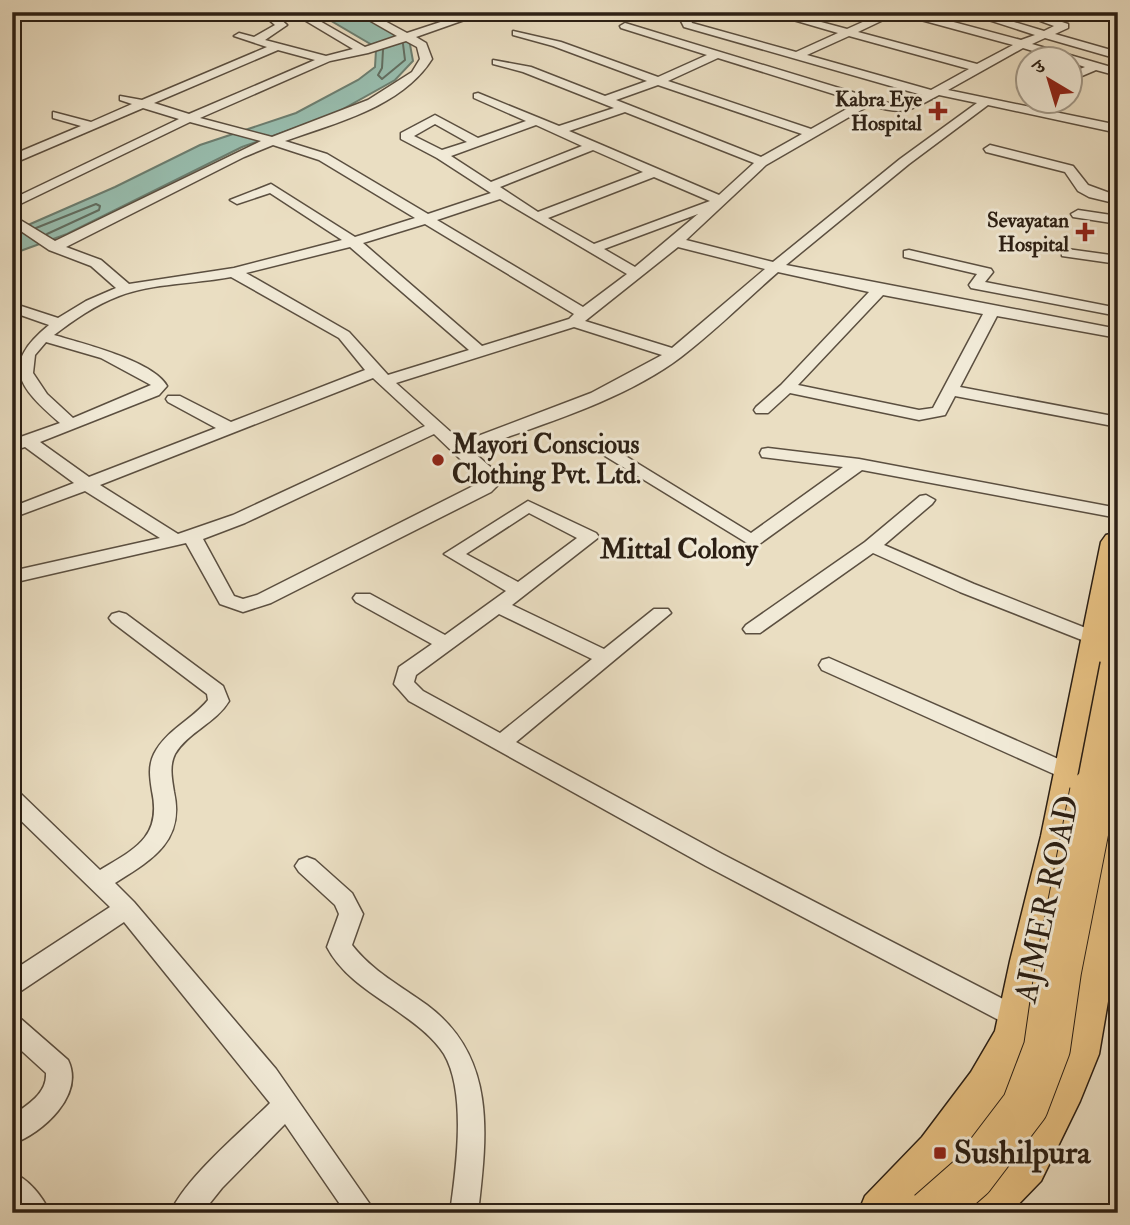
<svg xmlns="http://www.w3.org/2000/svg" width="1130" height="1225" font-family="'IM FELL Double Pica','Noto Serif Devanagari',serif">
<rect width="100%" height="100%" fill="#eadec2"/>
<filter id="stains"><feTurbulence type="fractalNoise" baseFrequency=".00286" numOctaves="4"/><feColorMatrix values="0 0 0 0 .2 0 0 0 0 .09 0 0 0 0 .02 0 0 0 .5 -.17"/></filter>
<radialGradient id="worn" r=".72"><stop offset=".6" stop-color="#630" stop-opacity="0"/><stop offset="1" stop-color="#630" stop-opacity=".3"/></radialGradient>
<polygon fill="#98bdae" stroke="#6c7e70" stroke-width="2" points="316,12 354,12 409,39 413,61 395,80 334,114 242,147 67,234 12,254 12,232 115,187 200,145 296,113 358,80 375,67 376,50 372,45"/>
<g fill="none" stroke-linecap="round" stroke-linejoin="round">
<g stroke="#626e61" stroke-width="2">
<polyline points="383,50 382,68 378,75 382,79 405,60 403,44"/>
<polyline points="36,228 96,204 100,206 99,210 47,234"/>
</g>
<defs>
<g id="street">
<path d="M260 12H272L287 25 265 40 326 56 353 49 291 12H304L365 47 397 36 355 12H368L407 33 471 12H487L416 37 426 43 432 59C402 107 335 123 285 141L327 154 428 214 491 193 437 158 401 139V133L435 115 478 138 526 121 474 98V94L478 93 559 126 614 108 523 72 493 64V60L531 67 605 96 647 81 553 46 513 35V31L561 42 658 77 707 55 621 28 620 26 625 23 895 105H903L922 95 684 27 680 19 686 12H697L690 19 692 23 796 52 838 33 766 12H784L847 29 885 12H916L1021 40 1035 35 964 12H981L1044 31 1054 26 1016 12H1032L1068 24V28L1055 34 1118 52V59L1045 38 1032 44 1118 69V76L1096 70 1070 81V73L1085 67 1070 62V60H1062L1023 48 948 90 1118 125V133L988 105 909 164 786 265 1118 329V338L997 316 960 387 1118 417V427L955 396 945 415 919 420 790 393 768 413H756L754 410 756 407 781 385 869 292 778 272C746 300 715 331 681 357 623 401 539 425 471 450L495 471 501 482 491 492 271 603 243 612 220 604 186 543 12 583V571L160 538 85 491 12 518V507L74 483 25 447 12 451V440L60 423C18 387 0 365 49 325L12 312V303L58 318 86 301 116 288 91 266 49 250 12 225V215L55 241 261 141 190 122 12 208V199L179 119 143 108 12 164V155L81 126 53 118V112L91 122 132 104 120 100V96L142 100 267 47 234 36 239 33 254 37 275 25ZM898 13 899 14 1013 45 977 64 858 32ZM849 36 969 69 931 90 807 55ZM406 41 417 47 420 59 412 72 368 100 272 137 200 118 330 61 368 53ZM278 50 315 60 189 114 154 103ZM718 58 859 102 811 129 668 81ZM658 85 802 134 761 157 616 100ZM939 95 977 103 900 159 773 262 686 240 766 165 870 105C904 116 909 111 939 95ZM625 112 754 163 719 195 569 131ZM435 124 467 142 442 150 414 136ZM536 125 582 146 491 182 451 156ZM273 145 319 160 415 218 355 237 271 184 230 200 237 204 270 193 342 240 234 268 129 284 101 260 66 247 244 157ZM593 150 643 172 538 212 500 187ZM654 177 710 201 594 244 548 218ZM500 199 627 274 583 307 437 220ZM698 214 635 267 604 249ZM425 224 574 314 569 319 482 346 363 243ZM350 247 469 350 388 375 349 332 246 273ZM678 247 765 269 672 348 585 321ZM231 277 339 338 365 370 231 422 180 396H168L166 399 168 402 216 428 89 477 40 442 159 395 167 386C154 361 81 343 54 335 74 320 95 305 119 296 154 283 194 284 231 277ZM883 295 983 314 933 408 919 410 798 385ZM574 327 662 355 591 393 462 442 396 383ZM46 342 101 358 151 385 73 418 47 394 33 373 35 355ZM373 378 425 426 233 515 178 534 100 485ZM434 434 483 481 257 595 243 599 234 596 203 539 245 523Z"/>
<polygon points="990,145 1073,166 1088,185 1118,196 1118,204 1089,197 1078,191 1065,172 986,152 984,149"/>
<polygon points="1078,210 1118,216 1118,224 1073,217 1071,214"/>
<polygon points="1067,249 1118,256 1118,264 1062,256 1062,250"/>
<polygon points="909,250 991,269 993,272 985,282 1118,308 1118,316 971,288 969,285 977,274 904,257 904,251"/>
<polygon points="768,448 859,459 1118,508 1118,518 862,470 758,545 752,546 605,456 613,451 619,452 751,533 843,467 762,457 760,453 762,449"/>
<polygon points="926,495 935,500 932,504 884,545 974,584 1106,636 1109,640 1106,644 1092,644 960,592 873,553 760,633 746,633 743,629 746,625 865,542 920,496"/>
<path d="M528 501 596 533 599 537 512 605 604 649 654 609H668L671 613 516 742 722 854 1030 1013 1034 1020 1030 1027 1021 1030 1012 1027 706 866 409 701 394 684 399 667 432 644 356 602 353 598 356 594H370L445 635 506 591 444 554ZM529 513 577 538 518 582 466 554ZM499 614 592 659 500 733 423 691 414 682 416 675Z"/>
<path d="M119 612 126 614 223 686 229 701C216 723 188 732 175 754 169 766 172 779 174 792 185 841 152 860 115 883L134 902 276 1069 376 1213H346L285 1124 222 1188 202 1213H170C187 1176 241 1132 270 1103L124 922 21 991 12 994V971L110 907 12 812V791L20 793 100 870C135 849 162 837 152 791 150 778 148 766 154 754 166 730 192 720 208 700L207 694 112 622 109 618 112 614Z"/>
<polygon points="829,658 1081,769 1084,774 1081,779 1073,782 1065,779 822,670 819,665 822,660"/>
<path d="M307 857 315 860 352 893 363 914 352 945C372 971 401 986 427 1005 497 1057 487 1135 478 1213H450C456 1170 467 1093 444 1054 432 1035 411 1021 393 1008 368 991 341 974 327 947L339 914 335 905 299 872 295 866 299 860Z"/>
<path d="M12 1016 21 1019 68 1060C85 1095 43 1133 12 1144V1116C28 1104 47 1094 46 1073L12 1042Z"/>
<path d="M12 1173C28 1178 43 1197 50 1213H18L12 1206Z"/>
</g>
<g id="highway">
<polygon points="1118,532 1118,637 1083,836 1054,961 1041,1034 1005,1102 958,1169 917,1213 858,1213 865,1196 922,1137 971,1072 995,1031 1010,961 1041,836 1101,542 1106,535"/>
<polygon points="1118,803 1118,943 1099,1054 1080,1101 1041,1181 1010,1213 951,1213 958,1196 1005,1149 1053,1054 1098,818 1104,808"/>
</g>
</defs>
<use href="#street" stroke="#5b4f40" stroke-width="3"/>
<use href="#highway" stroke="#2b1f14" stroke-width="3"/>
<use href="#street" fill="#f1ead7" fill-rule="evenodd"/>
<use href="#highway" fill="#e5bf81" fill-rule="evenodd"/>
<defs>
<polyline id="highway-bridge-far1" points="1093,794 1118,665"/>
<polyline id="highway-bridge" points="930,1213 971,1177 1025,1106 1047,1048 1058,971 1093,792"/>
</defs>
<use href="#highway-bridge-far1" stroke="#2b1f14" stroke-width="38" stroke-linecap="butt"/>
<use href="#highway-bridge" stroke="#2b1f14" stroke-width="48" stroke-linecap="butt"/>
<use href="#highway-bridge-far1" stroke="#e5bf81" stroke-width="35"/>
<use href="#highway-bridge" stroke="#e5bf81" stroke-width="46"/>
</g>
<g fill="#8f2418" stroke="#f1ead7" stroke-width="2.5">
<path d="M934.5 100.5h7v7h7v7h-7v7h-7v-7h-7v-7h7z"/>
<path d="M1081.5 221.5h7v7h7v7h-7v7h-7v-7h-7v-7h7z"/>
<circle cx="438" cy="460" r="7"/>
<rect x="933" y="1146" width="14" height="14" rx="3.5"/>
</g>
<g text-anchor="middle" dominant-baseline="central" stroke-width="6" stroke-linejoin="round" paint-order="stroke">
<g font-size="21" font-weight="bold" fill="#2b1f14" stroke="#f1ead7" text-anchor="end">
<text x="922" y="99">Kabra Eye<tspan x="922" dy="24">Hospital</tspan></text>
<text x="1069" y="220">Sevayatan<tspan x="1069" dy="24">Hospital</tspan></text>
</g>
<g font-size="26" font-weight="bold" fill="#2b1f14" stroke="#f1ead7" text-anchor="start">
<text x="452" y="445">Mayori Conscious<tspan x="452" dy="30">Clothing Pvt. Ltd.</tspan></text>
</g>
<g font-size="28" font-weight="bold" fill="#2b1f14" stroke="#f1ead7">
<text x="679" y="549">Mittal Colony</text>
</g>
<g font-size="32" fill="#2b1f14" stroke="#f1ead7">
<text transform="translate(1047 899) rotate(-78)">AJMER ROAD</text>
</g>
<g font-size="32" font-weight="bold" fill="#2b1f14" stroke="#f1ead7" text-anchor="start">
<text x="954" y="1153">Sushilpura</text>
</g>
</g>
<rect width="1130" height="1225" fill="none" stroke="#eadec2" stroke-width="42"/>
<rect x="14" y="14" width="1102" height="1197" fill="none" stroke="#2b1f14" stroke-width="3.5"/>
<rect x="21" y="21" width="1088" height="1183" fill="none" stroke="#2b1f14" stroke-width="2"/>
<g transform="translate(1049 80) rotate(322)"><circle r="33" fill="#f1ead7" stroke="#a29989" stroke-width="2"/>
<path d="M0-5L12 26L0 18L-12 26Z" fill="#8f2418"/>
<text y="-10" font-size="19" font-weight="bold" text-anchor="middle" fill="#2b1f14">उ</text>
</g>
<rect width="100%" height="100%" filter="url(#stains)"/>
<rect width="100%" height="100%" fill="url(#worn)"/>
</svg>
